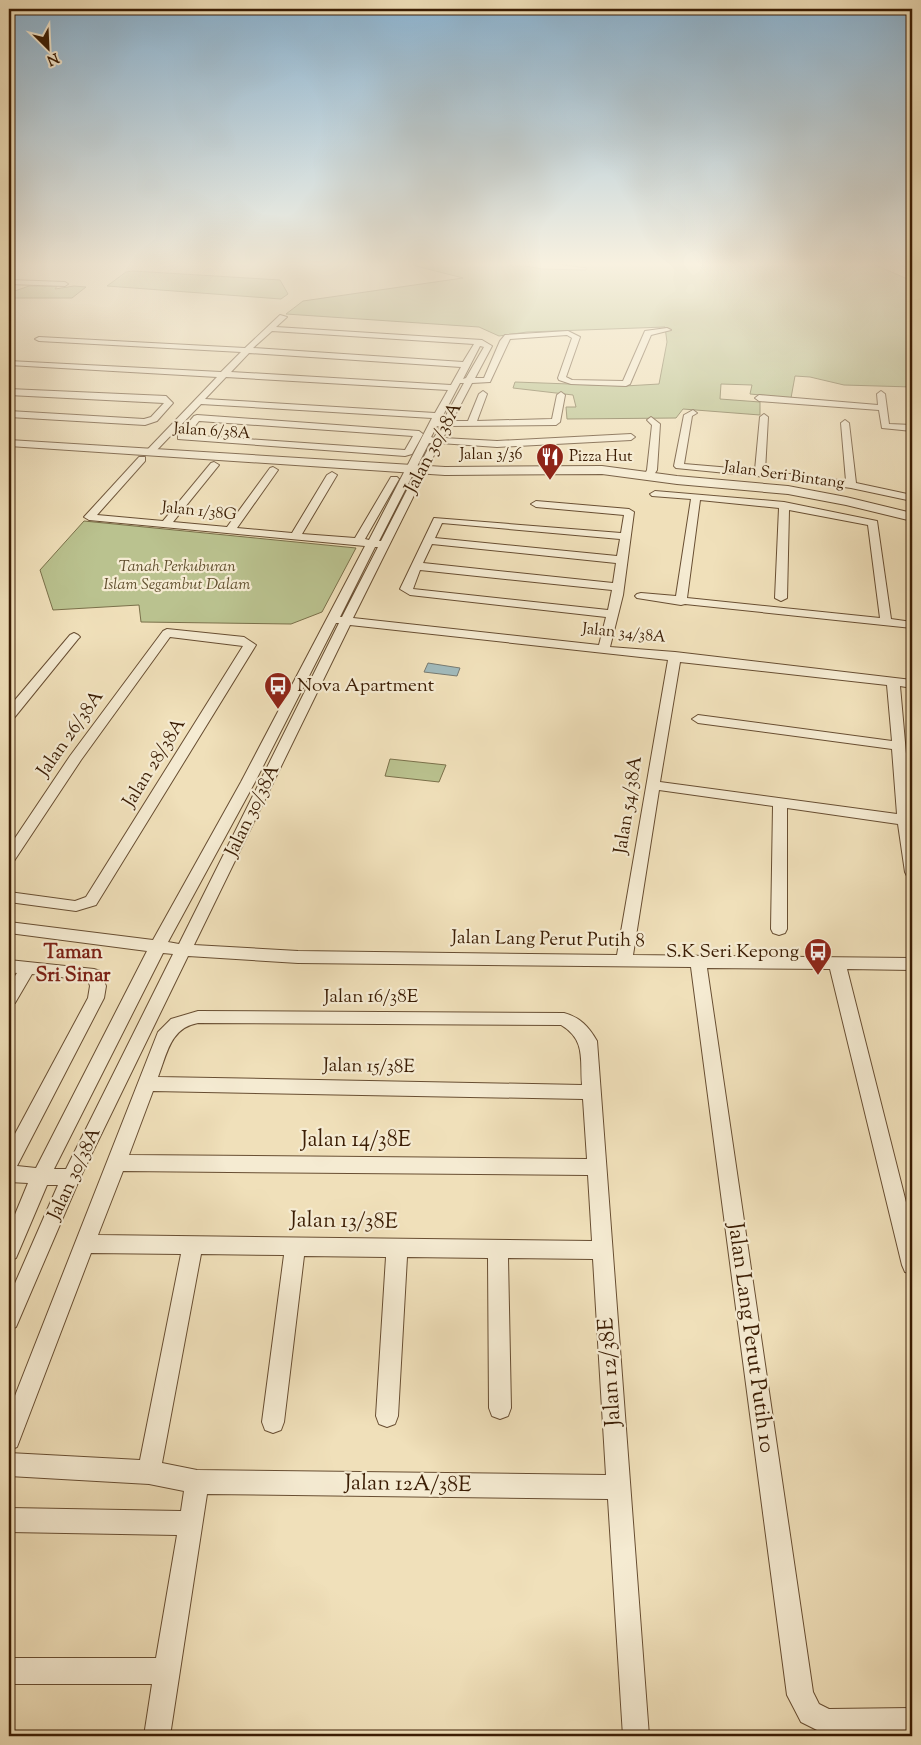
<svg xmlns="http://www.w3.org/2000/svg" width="921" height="1745" font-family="'Sorts Mill Goudy',serif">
<rect width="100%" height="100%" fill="#f0e0ba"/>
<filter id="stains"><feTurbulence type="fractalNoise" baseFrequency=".004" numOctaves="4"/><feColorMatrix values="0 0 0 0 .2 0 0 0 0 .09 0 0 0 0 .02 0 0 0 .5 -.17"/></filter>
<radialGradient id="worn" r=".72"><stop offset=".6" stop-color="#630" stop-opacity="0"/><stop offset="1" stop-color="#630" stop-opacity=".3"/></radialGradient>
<g fill="#bac28f" stroke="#7a704a">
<polygon points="397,263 517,263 509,266 526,266 542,269 586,270 587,268 548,263 871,263 912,281 912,387 844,385 810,377 795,376 791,398 750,394 752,385 721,384 720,399 760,402 760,415 683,409 676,418 567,419 566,407 576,407 573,395 513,388 515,382 625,386 659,384 667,342 665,327 527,332 499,336 479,327 286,314 303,301 463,278 412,265"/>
<polygon points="133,271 280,280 288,294 281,299 107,286 126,272"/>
<polygon points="29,286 57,286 55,289 74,286 86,287 72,298 9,298 9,293"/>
<polygon points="84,521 356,548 322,612 291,624 141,622 139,605 53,610 40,570"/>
<polygon points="390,759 446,765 439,782 385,776"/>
</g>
<polygon fill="#a1babc" stroke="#787b72" points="428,663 460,668 457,676 424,672"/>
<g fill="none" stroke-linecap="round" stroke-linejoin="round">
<defs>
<g id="minor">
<polygon points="899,263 912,265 912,269 900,264"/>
<polygon points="9,280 65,282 68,284 65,286 9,284"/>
<path d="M280 315 287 317 276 327 482 340 492 346 475 378H484L500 341 505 335 568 331 580 337 566 377 572 380 623 381 645 331 667 328 671 330 651 335 630 384 626 386 571 384 559 380 558 378 572 338 567 335 510 339 490 382 472 383 452 421H468L479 394 483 391 487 394 477 421 552 419 557 395 561 392 565 395 560 422 556 425 449 426 443 438 497 441 631 434 635 437 631 440 497 447 440 443 353 618 599 645 606 617 410 595 400 589 434 518 621 533 624 515 536 507 531 504 536 501 629 509 634 512 623 595 610 647 675 652 912 680V688L900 686 912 821V877L907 876 905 872 898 824 787 808V929L785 933 779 935 773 933 771 929 773 806 659 790 633 955 912 958V970L847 969 912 1226V1274L905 1272 902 1265 830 969 707 968 813 1692 819 1704 829 1709 912 1708V1734L827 1735 801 1722 787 1695 691 967 298 963 188 956 80 1178 16 1327 9 1330V1297L58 1185H47L16 1258 9 1261V1229L28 1183 9 1182V1145L88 998 90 986 88 980 32 974 15 1003 9 1005V985L17 973 9 972V960L94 969 100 971 106 986 104 998 17 1166 36 1168 147 951 9 933V922L153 940 241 782 365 546 89 520 84 517 139 457H145V461L97 515 163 521 211 463 214 462 219 465 173 522 227 527 270 468 273 467 278 470 237 528 292 533 327 475 332 472 337 475 302 534 355 538 391 477H397L399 479 365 539 369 540 432 418 201 404 154 453 151 454 146 451 148 449 217 377 9 365V361L221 372 241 352 39 341 35 339 39 337 245 348ZM272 331 474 344 463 362 253 348ZM480 346 484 347 466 378 463 379ZM249 353 461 367 451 385 231 372ZM226 377 448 390 435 413 205 399ZM460 383H464L443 421H440ZM437 426 440 427 434 438 431 437ZM429 443H431L381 541H379ZM442 523 620 539 617 556 435 538ZM432 544 616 563 613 583 423 563ZM375 547H378L342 617H340ZM420 570 612 590 608 610 413 589ZM336 623H339L179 944 168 942 255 782ZM350 625 668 660 617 955 298 951 194 945ZM680 662 887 685 892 741 698 715 692 719 698 723 892 749 897 814 660 782ZM163 953 173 954 66 1169H54Z"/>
<polygon points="9,389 166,396 173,403 157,421 145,425 9,417 9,411 144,419 151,417 164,403 9,395"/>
<polygon points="881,391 885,394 889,424 912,425 912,431 882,428 879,410 759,401 755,398 759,395 878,405 877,394"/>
<polygon points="693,410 697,413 692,416 684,464 755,470 760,417 764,414 768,417 765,471 846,481 841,423 845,420 849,423 856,483 912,495 912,501 851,488 787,479 676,468 674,466 684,415"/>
<path d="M197 415 419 431 423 434 412 454 405 456 178 439V435L194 416ZM199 421 413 436 405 450 188 435Z"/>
<polygon points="651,417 660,424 657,470 652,478 649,479 644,476 647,470 652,425 647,420"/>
<path d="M655 491 784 502 877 521 891 619 912 622V628L685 604 681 605 637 598 635 596 637 594 641 593 676 596 691 499 652 496 650 494ZM700 500 779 508 775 598 781 601 787 598 789 510 868 525 880 618 687 598Z"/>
<polygon points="167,629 244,637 256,645 96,905 76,911 9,902 9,892 75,901 86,897 243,646 170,637 81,760 14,861 9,863 9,847 70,756 163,631"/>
<polygon points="74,633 78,635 80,637 78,639 14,718 9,719 9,707 70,635"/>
<path d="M198 1011 564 1013C580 1017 589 1027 597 1041L649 1736H623L608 1499 207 1494 170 1736H144L152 1684H9V1658H156L177 1535 9 1532V1508L181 1511 184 1491 149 1484 9 1476V1453L140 1460 181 1254 91 1253 17 1447 9 1450V1411L158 1032 171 1019ZM198 1023 561 1025C586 1040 580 1059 582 1085L158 1077C167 1054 170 1028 198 1023ZM153 1091 583 1099 587 1159 129 1155ZM123 1171 588 1175 592 1241 98 1235ZM201 1254 284 1255 262 1422 265 1430 273 1433 281 1430 284 1422 304 1256 386 1257 376 1416 379 1424 387 1427 395 1424 398 1416 407 1257 488 1258 489 1408 492 1416 500 1419 508 1416 511 1408 508 1258 593 1259 606 1475 197 1470 162 1463Z"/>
</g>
<polygon id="tertiary" points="9,440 445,467 602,466 677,476 788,486 846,497 912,513 912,521 846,505 788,494 677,484 602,474 445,475 9,446"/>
</defs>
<use href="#minor" stroke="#684e32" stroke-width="2"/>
<use href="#tertiary" stroke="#684e32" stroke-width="2"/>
<use href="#minor" fill="#f5ebd2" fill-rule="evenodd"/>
<use href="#tertiary" fill="#f5ebd2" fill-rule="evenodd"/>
</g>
<linearGradient id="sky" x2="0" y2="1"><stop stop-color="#8bb6d6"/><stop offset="0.52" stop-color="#f8f1e0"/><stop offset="1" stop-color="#f8f1e0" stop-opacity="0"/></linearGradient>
<rect width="921" height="508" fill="url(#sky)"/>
<defs>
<symbol id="restaurant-pin" viewBox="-11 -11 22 30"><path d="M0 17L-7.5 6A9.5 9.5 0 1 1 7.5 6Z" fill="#8f2418" stroke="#f5ebd2"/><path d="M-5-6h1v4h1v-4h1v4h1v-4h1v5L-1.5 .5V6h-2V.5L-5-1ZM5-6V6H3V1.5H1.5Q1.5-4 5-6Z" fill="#fff"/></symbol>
<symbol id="bus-pin" viewBox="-11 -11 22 30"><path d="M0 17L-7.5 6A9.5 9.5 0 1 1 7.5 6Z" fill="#8f2418" stroke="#f5ebd2"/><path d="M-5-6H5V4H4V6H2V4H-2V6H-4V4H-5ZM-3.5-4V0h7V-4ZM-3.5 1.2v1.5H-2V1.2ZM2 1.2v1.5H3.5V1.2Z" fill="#fff"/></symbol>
</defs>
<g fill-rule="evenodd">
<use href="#restaurant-pin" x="534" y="441" width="32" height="43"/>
<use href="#bus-pin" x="262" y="670" width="32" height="43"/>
<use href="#bus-pin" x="802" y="936" width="32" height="43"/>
</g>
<g text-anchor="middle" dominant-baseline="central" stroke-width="4.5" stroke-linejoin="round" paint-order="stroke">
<g font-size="16" fill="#3b1d04" stroke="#f5ebd2">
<text transform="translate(212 432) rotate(4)">Jalan 6/38A</text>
<text x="491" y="455">Jalan 3/36</text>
<text transform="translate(784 476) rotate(8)">Jalan Seri Bintang</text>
<text transform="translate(199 512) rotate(6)">Jalan 1/38G</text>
<text transform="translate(624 634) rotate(6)">Jalan 34/38A</text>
</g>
<g font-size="16" fill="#3b1d04" stroke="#f5ebd2" text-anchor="start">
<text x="569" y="457">Pizza Hut</text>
</g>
<g font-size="16" font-style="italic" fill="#614f2e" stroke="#f5ebd2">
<text x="177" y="567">Tanah Perkuburan<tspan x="177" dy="18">Islam Segambut Dalam</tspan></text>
</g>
<g font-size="19" fill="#3b1d04" stroke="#f5ebd2">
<text transform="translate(434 448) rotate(-62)">Jalan 30/38A</text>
<text transform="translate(71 734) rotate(-55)">Jalan 26/38A</text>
<text transform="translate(155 763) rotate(-58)">Jalan 28/38A</text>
<text transform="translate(629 805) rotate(-81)">Jalan 54/38A</text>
<text transform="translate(253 811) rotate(-64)">Jalan 30/38A</text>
<text transform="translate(548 940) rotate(1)">Jalan Lang Perut Putih 8</text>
<text x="371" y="997">Jalan 16/38E</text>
<text transform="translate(369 1067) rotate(1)">Jalan 15/38E</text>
<text transform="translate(75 1174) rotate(-65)">Jalan 30/38A</text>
</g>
<g font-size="19" fill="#3b1d04" stroke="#f5ebd2" text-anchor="start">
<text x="297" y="686">Nova Apartment</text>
<text x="799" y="952" text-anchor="end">S.K Seri Kepong</text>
</g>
<g font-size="20" font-weight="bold" fill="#7a1f14" stroke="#f5ebd2">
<text x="73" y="953">Taman<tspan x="73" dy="23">Sri Sinar</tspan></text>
</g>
<g font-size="22" fill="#3b1d04" stroke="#f5ebd2">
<text x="356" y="1141">Jalan 14/38E</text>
<text transform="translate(344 1222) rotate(1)">Jalan 13/38E</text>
<text transform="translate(750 1338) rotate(82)">Jalan Lang Perut Putih 10</text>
<text transform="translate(611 1372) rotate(-94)">Jalan 12/38E</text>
<text transform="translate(408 1485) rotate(1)">Jalan 12A/38E</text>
</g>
</g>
<rect width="921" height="1745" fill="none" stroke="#f0e0ba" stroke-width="30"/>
<rect x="10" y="10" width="901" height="1725" fill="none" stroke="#3b1d04" stroke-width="2.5"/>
<rect x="15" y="15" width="891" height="1715" fill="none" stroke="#3b1d04"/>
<g transform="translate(48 48) rotate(156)" stroke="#f5ebd2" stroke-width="4" paint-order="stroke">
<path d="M0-4L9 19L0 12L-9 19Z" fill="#3b1d04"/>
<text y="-8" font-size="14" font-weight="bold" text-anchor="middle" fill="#3b1d04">N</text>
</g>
<rect width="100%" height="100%" filter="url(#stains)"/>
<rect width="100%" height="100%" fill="url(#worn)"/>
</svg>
